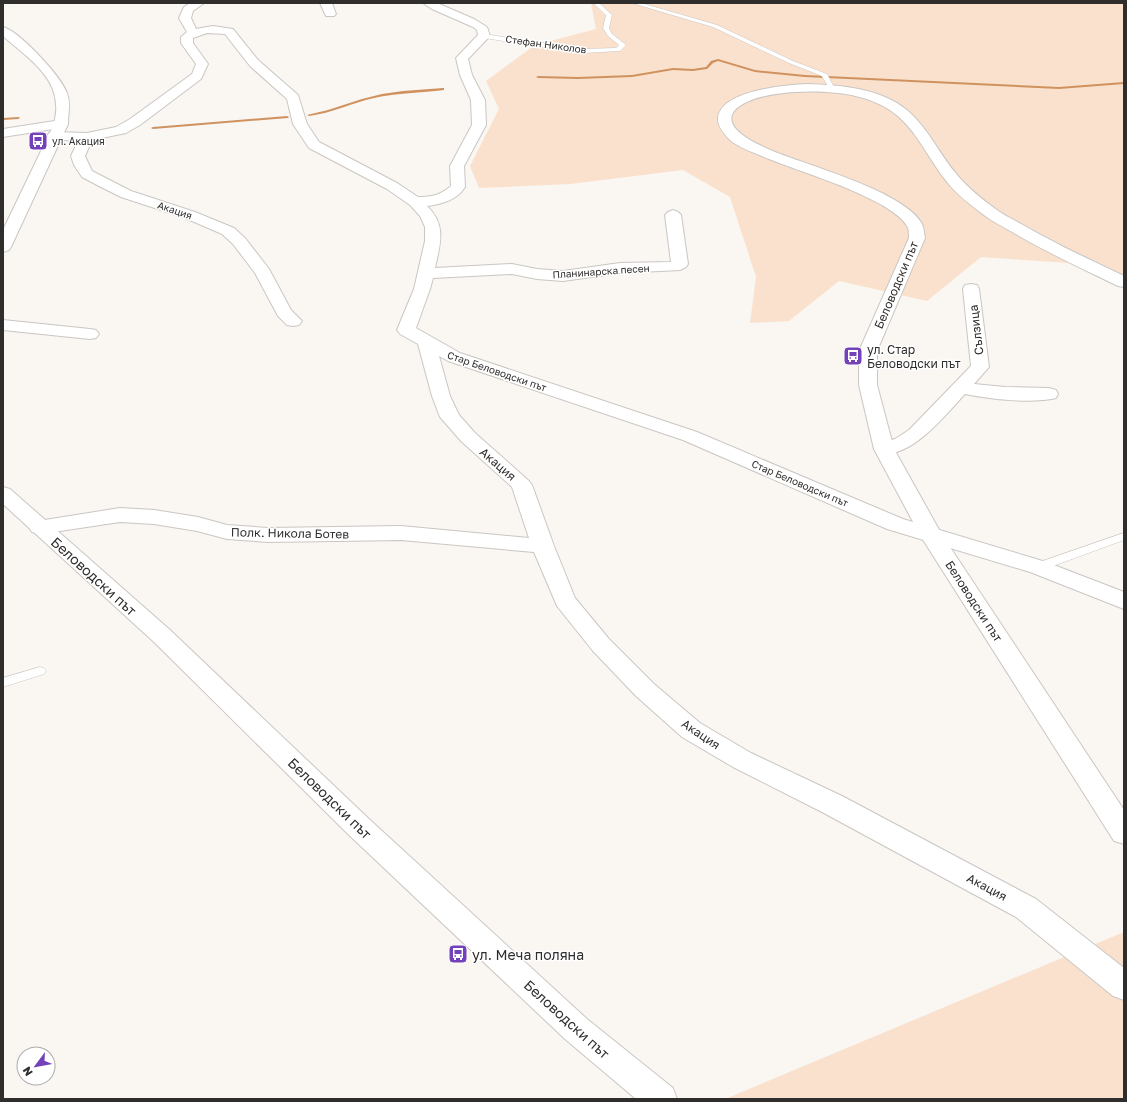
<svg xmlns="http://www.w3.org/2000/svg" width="1127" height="1102" font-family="'Golos Text',sans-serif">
<rect width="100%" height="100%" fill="#faf6f2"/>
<g fill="#fae1cd">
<polygon points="591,3 1124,3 1124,282 1084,264 981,257 927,301 839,281 789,321 750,323 756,277 730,197 683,170 570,184 479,188 470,166 499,109 486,81 535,45 596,29"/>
<polygon points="1124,932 1124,1099 725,1099"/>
</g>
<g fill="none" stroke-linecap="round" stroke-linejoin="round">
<g fill="#cf925f" fill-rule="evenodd">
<polygon points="718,59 755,70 805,75 1059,87 1124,82 1124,84 1059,89 805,77 755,72 718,61 713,63 707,69 693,71 673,70 632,77 578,79 538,78 536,77 538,76 578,77 632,75 673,68 693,69 706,67 711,61"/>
<path d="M443 88H444V90C421 93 397 93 374 98 352 103 332 113 309 116L307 115 328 110 362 99 382 94 403 91Z"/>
<polygon points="287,116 289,117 288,118 153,129 151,128 153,127"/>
<polygon points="19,117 20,118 18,119 3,120 3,118"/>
</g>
<defs>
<g id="service">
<polygon points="593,3 599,3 612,15 609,28 612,34 626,45 620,51 583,53 484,38 481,36 484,34 583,49 616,48 619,45 608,36 603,28 606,15"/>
<polygon points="632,3 641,3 717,25 793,61 827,74 835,89 830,90 822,76 789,63 713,27"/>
<polygon points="1124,533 1124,540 1042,570 1034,570 1032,567 1034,564"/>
<polygon points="40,667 44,668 46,671 44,674 3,687 3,678"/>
</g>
<g id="minor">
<path d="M190 3H204L193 11 191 18 196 29 213 26 233 29 258 60 298 95 307 124 319 142 397 183 418 197C431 197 441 195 451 186L450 166 472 125 471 100 460 75 456 58 478 35 477 30 473 27 432 9 423 3H437L474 19 487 27 490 36 468 59 472 75 485 100 486 125 464 166 465 187C457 200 442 204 427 206 447 225 440 244 435 268L512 264 537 269 563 271 620 263 671 262 665 215 668 212 673 210 678 212 681 215 688 264 686 267 680 270 620 273 563 281 537 279 512 274 433 278 430 289 416 328 460 353 697 432 903 519 1046 562 1124 592V609L1030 572 887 529 683 440 448 361 439 356 450 396 459 415 475 433 529 481 532 485 554 546 575 598 609 639 654 684 700 723 751 753 842 796 1036 899 1124 968V1000L1113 996 1016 917 822 812 733 767 682 737 636 696 593 651 557 606 534 552 401 540 268 542 227 539 197 531 154 524 120 522 40 534 32 532 29 527 32 522 120 508 154 510 198 517 227 525 268 528 401 526 529 538 512 487 461 441 440 417 432 396 418 344 400 334 397 330 414 289 425 241V227L420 216 410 205 387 189 309 148 293 124 287 99 250 66 225 34 207 33 193 38V43L208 64 201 79 140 125 126 133 92 140 85 156 92 171 131 191 195 212 234 228 245 238 269 269 291 310 302 321 299 325 293 326 287 325 278 316 255 273 233 244 222 234 185 218 121 197 99 186 82 177 74 165 71 156 78 141 49 139 47 136 49 133 54 132 87 133 116 127 130 119 192 74 196 64 181 43V37L187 32 179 18 184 7Z"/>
<polygon points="320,3 332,3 336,14 334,16 326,16"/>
<polygon points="61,120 66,121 68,124 66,127 3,137 3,129"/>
<path d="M971 284 977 285 979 289 989 367 974 384 1005 387 1049 388 1056 390 1058 394 1056 398C1032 404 989 399 965 394 945 415 910 461 877 453L874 449 877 445 895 439 909 430 971 366 963 289 965 285Z"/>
<polygon points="3,320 90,329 96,330 99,334 96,338 90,339 3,330"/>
</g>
<g id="tertiary">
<path d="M3 27C19 31 61 76 67 93 71 103 68 113 68 124L11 247 9 250 3 252V230L54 124C55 118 57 112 56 105 56 75 23 54 3 36Z"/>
<path d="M807 84C840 85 881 88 908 111 929 129 940 156 958 176 968 188 982 199 994 208 1003 215 1014 220 1023 225 1056 244 1090 260 1124 276V287L1118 286C1083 269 1048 253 1014 233 1004 227 993 222 984 215 971 205 957 195 947 182 930 161 919 135 899 117 872 93 829 90 795 92 778 93 747 97 735 110 729 116 731 124 736 129 746 140 762 146 775 152 810 166 905 192 922 224 924 228 924 234 925 238L877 351V385L894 449 942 535 1124 810V844L1114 841 920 535 874 449 859 385V351L909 238C909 234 909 229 907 226 902 217 890 210 882 205 846 185 807 174 769 159 757 154 742 149 731 141 725 135 717 126 718 118 721 90 786 85 807 84Z"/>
<polygon points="3,487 10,489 170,630 369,819 587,1019 673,1088 677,1099 636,1099 565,1039 349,835 154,642 3,504"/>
</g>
</defs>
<use href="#service" stroke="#cac6c2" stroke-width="1"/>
<use href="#minor" stroke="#cac6c2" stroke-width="2"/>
<use href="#tertiary" stroke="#cac6c2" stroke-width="2"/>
<use href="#service" fill="#fff" fill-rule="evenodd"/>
<use href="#minor" fill="#fff" fill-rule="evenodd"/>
<use href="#tertiary" fill="#fff" fill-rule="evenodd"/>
</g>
<defs>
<symbol id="bus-square" viewBox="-11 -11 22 22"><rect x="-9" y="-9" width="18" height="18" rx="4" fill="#7341b8" stroke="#fff"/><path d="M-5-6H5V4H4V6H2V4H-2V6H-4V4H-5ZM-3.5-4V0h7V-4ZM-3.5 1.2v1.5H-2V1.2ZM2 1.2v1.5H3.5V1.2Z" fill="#fff"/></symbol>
</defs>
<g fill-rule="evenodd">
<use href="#bus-square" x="27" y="130" width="22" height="22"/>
<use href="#bus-square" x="842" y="345" width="22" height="22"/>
<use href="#bus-square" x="447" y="943" width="22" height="22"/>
</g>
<g text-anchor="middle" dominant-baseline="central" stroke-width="3" stroke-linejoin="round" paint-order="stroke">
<g font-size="10" fill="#302e2d" stroke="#fff">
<text transform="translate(546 44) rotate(8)">Стефан Николов</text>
<text transform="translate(175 210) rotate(19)">Акация</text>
<text transform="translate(601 271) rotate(-4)">Планинарска песен</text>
<text transform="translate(497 371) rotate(19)">Стар Беловодски път</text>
<text transform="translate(800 483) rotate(23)">Стар Беловодски път</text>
</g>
<g font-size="10" fill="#302e2d" stroke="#fff" text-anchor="start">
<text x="52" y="141">ул. Акация</text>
</g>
<g font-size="12" fill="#302e2d" stroke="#fff">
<text transform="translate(896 285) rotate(-67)">Беловодски път</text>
<text transform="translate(976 330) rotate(-97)">Сълзица</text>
<text transform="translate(498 464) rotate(41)">Акация</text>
<text transform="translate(290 533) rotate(1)">Полк. Никола Ботев</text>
<text transform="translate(974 601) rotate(57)">Беловодски път</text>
<text transform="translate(701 734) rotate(34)">Акация</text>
<text transform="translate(987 887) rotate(28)">Акация</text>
</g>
<g font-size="12" fill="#302e2d" stroke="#fff" text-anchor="start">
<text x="867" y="349">ул. Стар<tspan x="867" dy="14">Беловодски път</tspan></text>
</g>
<g font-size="14" fill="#302e2d" stroke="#fff">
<text transform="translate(94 576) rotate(42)">Беловодски път</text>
<text transform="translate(330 798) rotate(44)">Беловодски път</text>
<text transform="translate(567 1019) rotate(42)">Беловодски път</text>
</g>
<g font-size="14" fill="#302e2d" stroke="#fff" text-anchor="start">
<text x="472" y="954">ул. Меча поляна</text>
</g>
</g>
<rect width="1127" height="1102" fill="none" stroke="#302e2d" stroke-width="8"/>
<g transform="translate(36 1066) rotate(238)"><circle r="19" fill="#ffffff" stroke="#acabab"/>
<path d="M0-3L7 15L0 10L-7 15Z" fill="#7341b8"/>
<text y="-6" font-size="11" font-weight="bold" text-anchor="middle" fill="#302e2d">N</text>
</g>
</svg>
